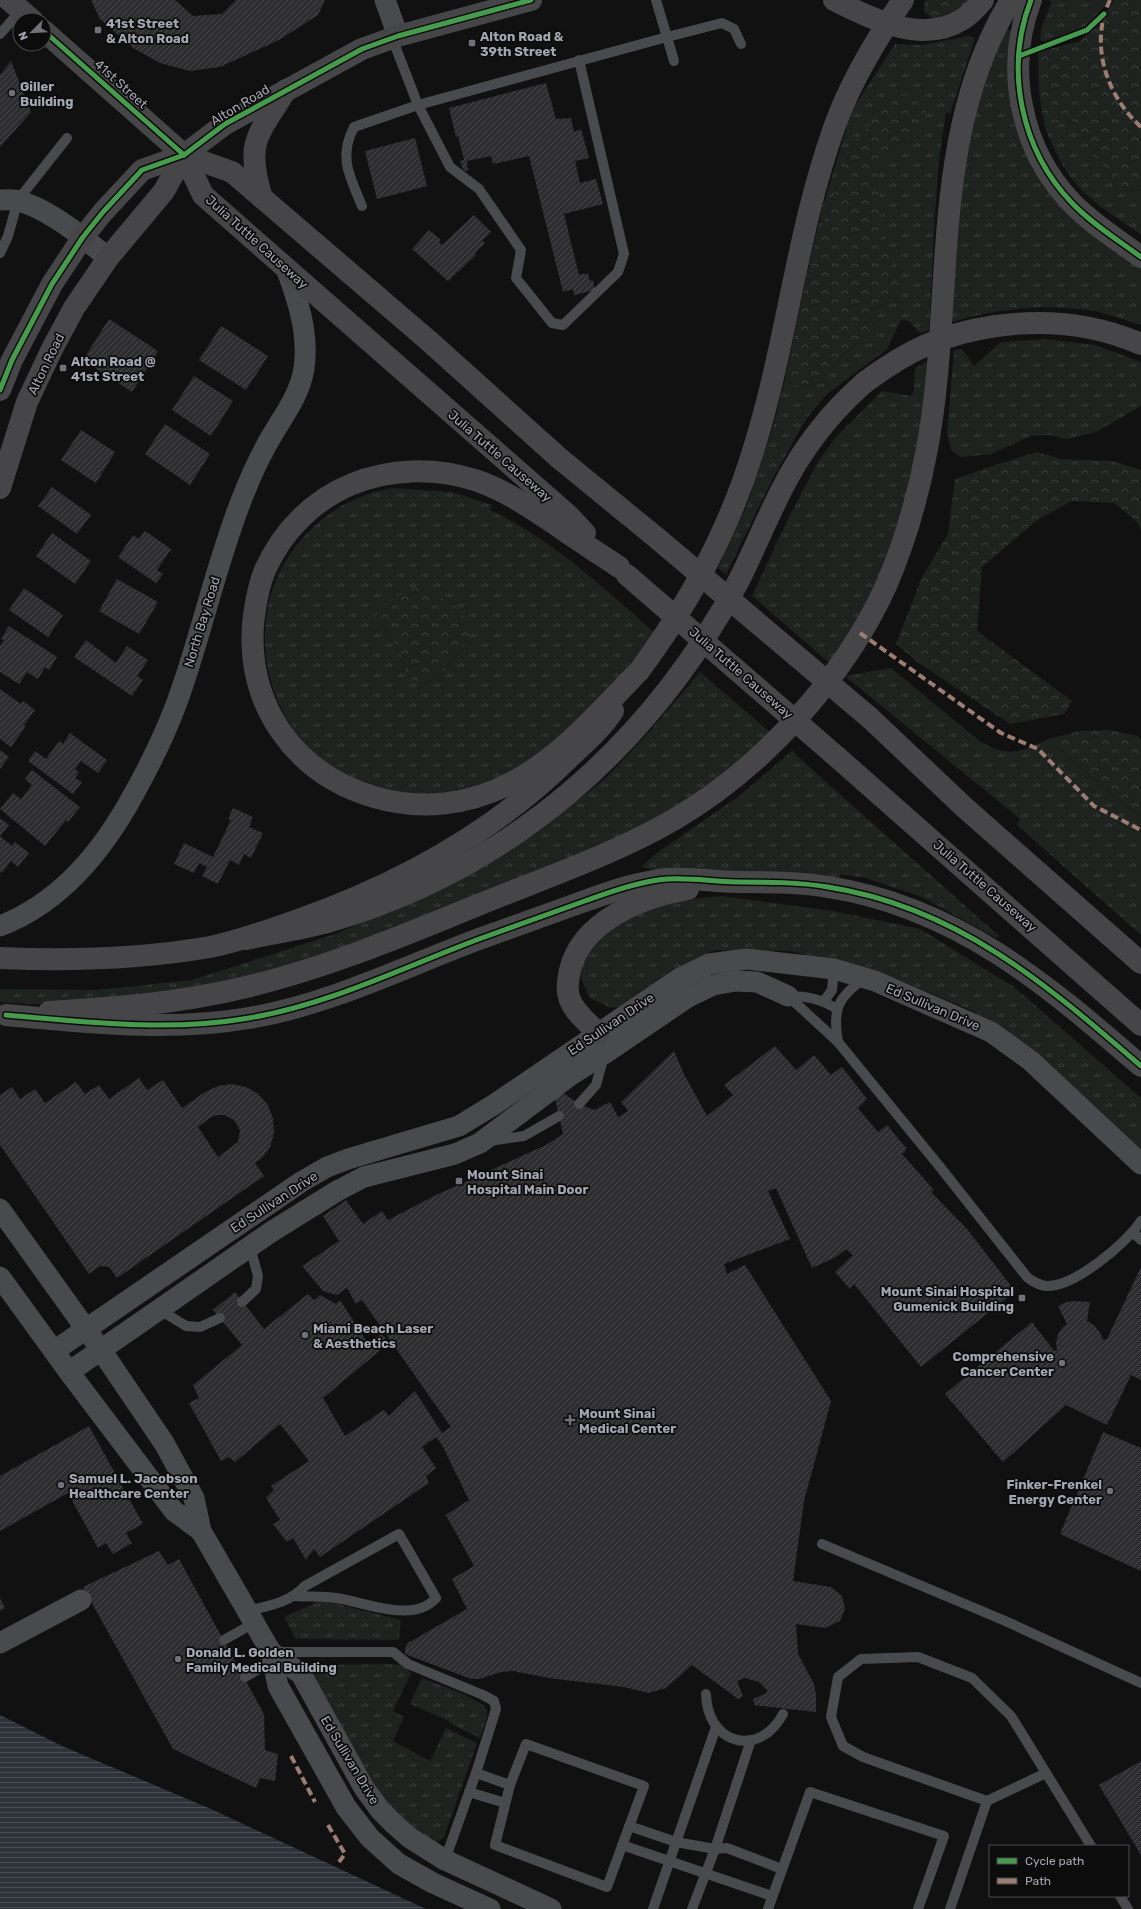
<svg xmlns="http://www.w3.org/2000/svg" width="1141" height="1909" font-family="Rubik,sans-serif">
<defs>
<pattern id="grass-tufts" width="24" height="20" patternUnits="userSpaceOnUse"><rect width="24" height="20" fill="#1e231f"/><path d="M3 7l-1-3M5 7V3M7 7l1-3M15 17l-1-3M17 17v-4M19 17l1-3" fill="none" stroke="#3c403d"/></pattern>
<pattern id="forest-crowns" width="20" height="18" patternUnits="userSpaceOnUse"><rect width="20" height="18" fill="#1e231f"/><path d="M2 6a3 3 0 1 1 6 0M12 15a3 3 0 1 1 6 0" fill="none" stroke="#3c403d"/></pattern>
<pattern id="water-rules" width="6" height="5" patternUnits="userSpaceOnUse"><rect width="6" height="5" fill="#2d3339"/><path d="M0 2.5h6" fill="none" stroke="#484e53"/></pattern>
<pattern id="building-hatch" width="6" height="6" patternUnits="userSpaceOnUse"><rect width="6" height="6" fill="#2d2d2f"/><path d="M-1 1l2-2M0 6l6-6M5 7l2-2" fill="none" stroke="#48484b"/></pattern>
</defs>
<rect width="100%" height="100%" fill="#111112"/>
<g fill="url(#grass-tufts)" fill-rule="evenodd">
<polygon points="1048,0 1107,0 1105,6 1083,29 1043,42 1040,39 1042,26 1052,2"/>
<path d="M1003 28 1013 31 1022 136 1141 265V325C1126 321 1110 314 1094 311 1046 303 998 308 952 322L957 190 967 129Z"/>
<path d="M969 36 975 38 950 114 946 112 939 159 935 215 929 330 920 333 909 321 901 320 887 349 826 395 806 419 772 480 726 575 718 568 747 505 773 427 785 379 801 388 821 380 844 353 878 327 873 322 856 323 867 312 902 296C893 271 871 193 880 170 887 153 902 139 916 129L853 144 811 256 823 206 852 110 895 44 922 45Z"/>
<path d="M1072 120 1115 185 1141 191V235C1120 219 1094 205 1077 185 1063 169 1053 148 1045 128Z"/>
<polygon points="1045,339 1095,345 1141,362 1141,406 1096,432 1066,439 1050,435 1031,436 991,454 961,457 952,451 947,435 954,350 962,349 974,366 1001,342"/>
<polygon points="927,362 923,428 903,520 881,576 832,665 752,596 787,521 818,462 836,437 882,391 911,396 914,389 915,368"/>
<path d="M392 488 452 492 492 505 490 510C552 539 603 588 654 632 638 653 622 674 605 694 598 702 592 711 585 717 575 727 563 735 552 743 543 750 534 758 525 764 496 781 450 796 416 794 384 792 346 781 321 760 288 731 266 688 265 644 264 608 274 573 297 545 322 514 353 495 392 488ZM375 615 469 637 447 668 425 684 410 681 399 649Z"/>
<path d="M891 668 981 742C1009 758 1021 752 1048 739L1092 778 1141 817V935L1017 825 1020 819 845 676Z"/>
<polygon points="700,672 771,733 739,768 619,842 285,973 83,1004 25,1004 0,1002 0,989 97,990 192,980 335,934 424,896 502,855 537,833 573,804 606,778 649,732"/>
<polygon points="792,751 817,774 999,936 996,938 922,897 866,878 840,874 841,880 655,870 641,867 657,853 738,797"/>
<path d="M721 896 833 911 920 929 1014 987 1141 1098V1150L1059 1073 973 1011 880 972 789 951 715 950 673 969 619 1007 611 1008 590 998 580 976C582 969 583 961 586 955 611 907 673 901 721 896Z"/>
<polygon points="317,1602 329,1602 401,1620 399,1640 296,1639 284,1617"/>
<polygon points="386,1664 402,1665 411,1673 393,1711 404,1717 393,1741 430,1761 446,1728 477,1743 444,1837 436,1843 429,1844 387,1809 309,1674 316,1670 315,1665"/>
<path d="M422 1678C434 1683 486 1700 487 1711 488 1719 482 1730 480 1738L449 1723V1721L410 1704Z"/>
</g>
<g fill="url(#forest-crowns)">
<polygon points="925,0 974,0 970,4 939,20 930,17 924,11"/>
<polygon points="1114,0 1141,0 1141,191 1115,185 1072,120 1045,128 1039,92 1038,52 1080,41 1110,7"/>
<path d="M914 93 925 109 927 125C909 131 899 142 889 157 886 161 882 166 880 170 872 194 893 271 902 296L867 312 856 323 873 322 878 327 844 353 821 380 801 388 785 379 811 256 853 144 886 105 904 95Z"/>
<polygon points="1037,452 1060,459 1112,461 1141,470 1141,530 1136,521 1114,503 1071,501 1036,521 982,567 977,631 1072,701 1064,714 1010,724 920,664 896,644 922,577 948,534 955,479 992,466"/>
<polygon points="418,586 447,600 462,611 469,637 447,668 425,684 409,681 399,649 375,615 395,598"/>
<polygon points="1109,730 1138,736 1141,741 1141,817 1092,778 1048,739 1080,731"/>
</g>
<polygon fill="url(#water-rules)" points="0,1715 62,1746 211,1809 426,1909 0,1909"/>
<g fill="url(#building-hatch)" fill-rule="evenodd">
<polygon points="91,0 175,0 193,16 222,14 236,0 325,0 318,15 279,40 220,67 190,71 160,63 133,48 100,19"/>
<polygon points="11,61 31,112 0,147 0,75"/>
<polygon points="546,83 556,119 571,118 574,132 581,129 589,158 575,161 580,183 596,179 603,204 564,214 579,275 588,273 590,281 593,280 595,290 574,295 573,289 563,292 529,156 493,164 491,156 467,161 468,170 464,171 460,161 464,160 458,136 456,137 449,108"/>
<polygon points="415,138 427,186 377,199 365,151"/>
<polygon points="474,215 491,232 482,241 485,243 475,253 476,255 448,281 412,249 429,230 441,240 439,242 442,245"/>
<polygon points="109,319 158,351 132,392 83,360"/>
<polygon points="221,326 268,356 246,390 199,360"/>
<polygon points="194,376 233,401 211,436 172,410"/>
<polygon points="165,424 210,454 190,485 145,454"/>
<polygon points="81,430 115,452 96,483 61,460"/>
<polygon points="52,487 91,515 77,534 38,506"/>
<polygon points="145,531 171,549 157,570 163,574 156,583 118,557 133,535 139,539"/>
<polygon points="52,533 91,561 75,584 36,556"/>
<polygon points="117,579 158,602 139,634 99,611"/>
<polygon points="24,588 63,615 48,637 9,610"/>
<polygon points="9,626 57,657 49,670 45,667 38,679 27,672 19,684 0,672 0,646 4,640 1,639"/>
<polygon points="86,640 116,663 127,646 148,660 137,676 143,680 132,696 74,657"/>
<polygon points="0,689 21,704 23,701 35,710 24,725 26,726 11,747 0,739"/>
<polygon points="70,733 107,760 98,773 81,761 75,769 79,772 75,778 82,782 73,794 28,761 35,751 46,759 59,741 63,744"/>
<polygon points="0,750 9,757 0,769"/>
<polygon points="32,770 80,807 68,822 66,820 45,846 0,809 13,793 21,799 32,785 25,779"/>
<polygon points="233,808 253,817 249,827 263,833 251,858 244,854 239,865 230,860 218,884 202,876 207,867 199,863 194,873 174,864 184,843 213,857 231,820 228,819"/>
<polygon points="0,818 9,825 0,836 12,846 15,842 29,853 18,867 11,861 2,873 0,872"/>
<polygon points="775,1046 796,1070 814,1055 831,1075 842,1067 867,1099 858,1108 878,1132 887,1125 907,1149 902,1154 934,1190 931,1192 967,1229 1015,1291 921,1367 854,1284 850,1289 835,1272 853,1255 846,1249 836,1257 812,1268 776,1188 768,1191 790,1239 724,1264 727,1274 745,1265 831,1401 804,1501 793,1581 831,1587 842,1596 845,1608 840,1621 825,1628 796,1624 798,1654 814,1684 816,1695 816,1712 754,1705 753,1699 767,1693 767,1690 759,1682 745,1678 737,1681 743,1696 738,1699 692,1665 666,1688 649,1693 624,1687 549,1678 513,1671 501,1672 479,1679 471,1679 405,1654 405,1648 408,1643 467,1609 452,1579 474,1566 446,1515 469,1500 442,1445 436,1437 422,1447 436,1468 426,1476 429,1483 320,1557 314,1549 306,1560 293,1538 287,1542 273,1524 280,1520 266,1498 274,1490 271,1486 309,1461 280,1424 235,1462 229,1457 221,1461 189,1403 199,1398 193,1385 242,1345 213,1310 235,1292 264,1329 308,1294 314,1300 320,1295 336,1304 340,1300 367,1342 382,1334 389,1343 323,1398 345,1436 384,1410 389,1416 415,1391 442,1433 451,1427 362,1300 356,1304 347,1288 337,1295 323,1291 302,1266 339,1241 323,1216 346,1200 363,1224 382,1211 388,1220 434,1196 546,1145 563,1134 555,1098 562,1092 579,1104 594,1110 610,1102 618,1117 628,1111 621,1102 674,1051 684,1074 707,1116 733,1095 724,1085"/>
<path d="M139 1078 147 1090 163 1080 182 1108 205 1092 218 1086 232 1084 246 1087 258 1094 268 1105 273 1119 274 1133 270 1147 262 1158 255 1163 264 1176 117 1278 109 1267 100 1266 89 1274 0 1145V1095L12 1087 20 1099 35 1089 45 1103 76 1082 85 1094 99 1085 109 1099ZM218 1115H224L234 1120 240 1130 238 1142 218 1157 198 1127 211 1117Z"/>
<polygon points="1141,1267 1141,1380 1131,1375 1107,1425 1066,1405 1003,1462 945,1394 1032,1322 1054,1351 1057,1350 1056,1343 1058,1334 1063,1327 1067,1324 1058,1306 1064,1303 1072,1301 1090,1302 1087,1321 1094,1325 1100,1333 1103,1340 1107,1339"/>
<polygon points="89,1426 143,1524 126,1533 132,1543 113,1554 106,1543 98,1548 68,1493 0,1531 0,1476"/>
<polygon points="1103,1432 1141,1448 1141,1571 1060,1534"/>
<polygon points="159,1551 168,1565 179,1559 264,1714 265,1750 278,1754 275,1781 260,1778 256,1788 173,1749 83,1587"/>
<polygon points="0,1598 5,1608 0,1611"/>
<polygon points="1141,1761 1141,1855 1099,1785"/>
</g>
<g fill="none" stroke-linecap="round" stroke-linejoin="round">
<g stroke="#494a4d" stroke-width="10">
<polyline points="0,34 21,10"/>
<polyline points="579,60 624,254 618,272 563,325 552,323 516,278 521,250 479,189 450,167 418,105 667,37 656,0"/>
<polyline points="674,61 667,37 722,23 734,29 741,44"/>
<path d="M362 206C350 177 338 157 354 127L418 105 392 38"/>
<polyline points="0,253 8,236 18,200 67,138"/>
<path d="M788 996 838 1042 940 1167 1027 1277C1032 1281 1038 1285 1046 1286 1073 1288 1127 1243 1141 1221"/>
<path d="M788 996C807 996 821 999 837 1009"/>
<polyline points="824,1001 832,990 834,969"/>
<path d="M838 1042C832 1009 838 997 865 978"/>
<polyline points="579,1104 596,1085 604,1056"/>
<polyline points="489,1141 524,1136 559,1116"/>
<polyline points="1133,1232 1141,1240"/>
<polyline points="242,1302 256,1289 258,1276 250,1247"/>
<polyline points="160,1310 186,1326 200,1327 220,1318"/>
<polyline points="822,1544 1003,1620 1141,1683"/>
<path d="M247 1611C269 1606 289 1603 305 1586L399 1534 436 1598C414 1623 369 1604 342 1599 327 1596 311 1597 295 1596"/>
<polyline points="224,1640 254,1623"/>
<polyline points="276,1652 393,1652 408,1664 483,1695 494,1701 496,1709 476,1773 445,1860"/>
<polyline points="245,1677 273,1661"/>
<path d="M706 1694C707 1744 759 1759 783 1714"/>
<polygon points="526,1744 644,1786 607,1887 495,1845 510,1785"/>
<polyline points="476,1773 510,1785"/>
<polyline points="469,1792 505,1803"/>
<polyline points="987,1801 1046,1773"/>
<polyline points="629,1826 676,1842 715,1849 727,1848 782,1869"/>
<polyline points="622,1845 772,1896"/>
<polyline points="1120,1896 1128,1909"/>
<polyline points="653,1909 716,1727"/>
<polyline points="692,1909 715,1849 751,1740"/>
<polyline points="768,1909 810,1792 944,1836 918,1909"/>
<polyline points="950,1909 987,1801 863,1757 843,1746 831,1717 838,1677 861,1659 918,1657 972,1678 1011,1716 1091,1846"/>
</g>
<g stroke="#494a4d" stroke-width="21">
<polyline points="385,0 398,36"/>
<path d="M0 200C6 200 13 199 19 201 49 209 84 238 108 258"/>
<path d="M0 926C57 904 97 858 127 806 150 766 170 726 184 682 204 622 218 560 241 501 248 483 256 464 266 446 279 421 300 397 304 368 309 334 298 300 286 268"/>
<polyline points="0,1209 101,1350 164,1443 194,1498 201,1531 271,1652 278,1686 346,1807 370,1838 399,1864 433,1883 490,1909"/>
<polyline points="0,1277 69,1372 174,1511 201,1531"/>
<polyline points="54,1351 301,1182 327,1167 348,1159 459,1126 495,1104 680,978 709,964 747,959 834,969 851,974 875,981 991,1032 1031,1061 1141,1164"/>
<polyline points="69,1372 271,1232 337,1191 364,1177 455,1154 480,1143 568,1077 604,1054 688,997 713,985 736,981 757,982 788,996"/>
<polyline points="0,1643 81,1600"/>
<polyline points="271,1652 301,1674 364,1788 381,1811 394,1824 410,1838 445,1860 551,1909"/>
</g>
<g stroke="#464648" stroke-width="22">
<polyline points="9,0 32,20"/>
<path d="M834 0C871 19 923 45 963 19 971 14 977 7 983 0"/>
<polyline points="44,31 184,155 203,195 286,268"/>
<polyline points="0,390 12,360 52,284 83,237 103,212 142,170 184,155 225,124 362,49 398,36 531,0"/>
<polyline points="0,488 27,402 52,349 74,308 108,258 164,191 184,155"/>
<path d="M0 958C70 961 141 959 210 947 239 941 267 931 295 921 398 885 494 833 571 756 586 742 602 728 613 711"/>
<path d="M49 1012C115 1008 181 1003 246 987 326 968 402 936 478 905 544 878 613 855 675 819 762 768 844 678 886 586 905 542 918 497 927 449 955 300 928 135 1011 0"/>
</g>
<path stroke="#464648" stroke-width="22" d="M639 671C689 604 730 528 754 448 787 342 797 230 835 125 851 81 877 38 903 0"/>
<g stroke="#464648" stroke-width="22">
<path d="M1031 0C1004 69 1021 150 1072 203 1092 224 1118 240 1141 257"/>
<polyline points="184,155 232,172 429,341 559,458 658,539"/>
<path d="M262 198C245 143 257 136 286 90"/>
<polyline points="286,268 568,515 585,533"/>
<path d="M996 326C1046 319 1095 324 1141 344"/>
<path d="M619 567C598 553 576 539 555 524 529 507 505 490 475 480 390 454 302 487 265 570 258 587 255 606 253 624 247 707 296 774 374 797 421 811 470 805 513 782 563 755 600 711 639 671"/>
<polyline points="870,718 964,807 1141,963"/>
<polyline points="837,757 1141,1025"/>
<path d="M246 939C274 933 304 929 331 921 511 868 648 747 737 584 753 553 766 520 782 489 802 449 830 413 864 383"/>
<path d="M6 1015C86 1022 169 1032 249 1018 328 1005 404 967 479 939 513 927 548 914 582 902 607 893 632 884 658 880 685 876 711 882 737 882 767 882 799 882 828 887 957 907 1046 984 1141 1066"/>
<path d="M598 1033C588 1023 575 1013 570 1000 566 990 568 980 570 970 582 920 643 897 688 889"/>
</g>
<g stroke="#464648" stroke-width="22">
<path d="M864 383C908 350 942 334 996 326"/>
<polyline points="658,539 870,718"/>
<polyline points="627,575 837,757"/>
</g>
<g stroke="#9b7d72" stroke-width="4" stroke-dasharray="8 4" stroke-linecap="butt">
<path d="M1110 0C1089 44 1106 95 1141 127"/>
<polyline points="860,633 1001,733 1038,749 1094,806 1141,830"/>
<polyline points="291,1756 315,1802"/>
<polyline points="328,1825 345,1854 339,1862"/>
</g>
<defs>
<g id="cycleway">
<path d="M1031 0C1004 69 1021 150 1072 203 1092 224 1118 240 1141 257"/>
<polyline points="44,31 184,155"/>
<polyline points="1019,56 1087,30 1104,14"/>
<polyline points="0,390 12,360 52,284 83,237 103,212 142,170 184,155 225,124 362,49 398,36 531,0"/>
<path d="M6 1015C86 1022 169 1032 249 1018 328 1005 404 967 479 939 513 927 548 914 582 902 607 893 632 884 658 880 685 876 711 882 737 882 767 882 799 882 828 887 957 907 1046 984 1141 1066"/>
</g>
</defs>
<use href="#cycleway" stroke="#0c0c0d" stroke-width="8"/>
<use href="#cycleway" stroke="#469c4c" stroke-width="5"/>
</g>
<g fill="#717279" stroke="#0c0c0d" stroke-width="1.5">
<rect x="94" y="26" width="8" height="8" rx="2"/>
<rect x="468" y="39" width="8" height="8" rx="2"/>
<circle cx="12" cy="93" r="4"/>
<rect x="59" y="364" width="8" height="8" rx="2"/>
<rect x="455" y="1177" width="8" height="8" rx="2"/>
<rect x="1018" y="1294" width="8" height="8" rx="2"/>
<circle cx="305" cy="1335" r="4"/>
<circle cx="1062" cy="1363" r="4"/>
<path d="M568 1414h4v4h4v4h-4v4h-4v-4h-4v-4h4z"/>
<circle cx="61" cy="1485" r="4"/>
<circle cx="1110" cy="1491" r="4"/>
<circle cx="178" cy="1659" r="4"/>
</g>
<g text-anchor="middle" dominant-baseline="central" stroke-width="3.5" stroke-linejoin="round" paint-order="stroke">
<g font-size="13" font-weight="bold" fill="#a4a6b1" stroke="#0c0c0d" text-anchor="start">
<text x="106" y="23">41st Street<tspan x="106" dy="15">&amp; Alton Road</tspan></text>
<text x="480" y="36">Alton Road &amp;<tspan x="480" dy="15">39th Street</tspan></text>
<text x="20" y="86">Giller<tspan x="20" dy="15">Building</tspan></text>
<text x="71" y="361">Alton Road @<tspan x="71" dy="15">41st Street</tspan></text>
<text x="467" y="1174">Mount Sinai<tspan x="467" dy="15">Hospital Main Door</tspan></text>
<text x="1014" y="1291" text-anchor="end">Mount Sinai Hospital<tspan x="1014" dy="15">Gumenick Building</tspan></text>
<text x="313" y="1328">Miami Beach Laser<tspan x="313" dy="15">&amp; Aesthetics</tspan></text>
<text x="1054" y="1356" text-anchor="end">Comprehensive<tspan x="1054" dy="15">Cancer Center</tspan></text>
<text x="579" y="1413">Mount Sinai<tspan x="579" dy="15">Medical Center</tspan></text>
<text x="69" y="1478">Samuel L. Jacobson<tspan x="69" dy="15">Healthcare Center</tspan></text>
<text x="1102" y="1484" text-anchor="end">Finker-Frenkel<tspan x="1102" dy="15">Energy Center</tspan></text>
<text x="186" y="1652">Donald L. Golden<tspan x="186" dy="15">Family Medical Building</tspan></text>
</g>
<g font-size="13" fill="#a4a6b1" stroke="#0c0c0d">
<text transform="translate(121 84) rotate(42)">41st Street</text>
<text transform="translate(240 105) rotate(-31)">Alton Road</text>
<text transform="translate(257 242) rotate(42)">Julia Tuttle Causeway</text>
<text transform="translate(46 364) rotate(-64)">Alton Road</text>
<text transform="translate(500 456) rotate(41)">Julia Tuttle Causeway</text>
<text transform="translate(202 622) rotate(-73)">North Bay Road</text>
<text transform="translate(741 673) rotate(41)">Julia Tuttle Causeway</text>
<text transform="translate(985 886) rotate(41)">Julia Tuttle Causeway</text>
<text transform="translate(933 1007) rotate(23)">Ed Sullivan Drive</text>
<text transform="translate(611 1024) rotate(-34)">Ed Sullivan Drive</text>
<text transform="translate(274 1202) rotate(-33)">Ed Sullivan Drive</text>
<text transform="translate(350 1760) rotate(59)">Ed Sullivan Drive</text>
</g>
</g>
<rect x="989" y="1845" width="140" height="52" fill="#0c0c0d" stroke="#494a4f"/>
<rect x="997" y="1858" width="20" height="6" fill="#469c4c" stroke="#494a4f"/>
<text x="1025" y="1865" font-size="12" fill="#a4a6b1">Cycle path</text>
<rect x="997" y="1878" width="20" height="6" fill="#9b7d72" stroke="#494a4f"/>
<text x="1025" y="1885" font-size="12" fill="#a4a6b1">Path</text>
<g transform="translate(32 32) rotate(246)"><circle r="19" fill="#0c0c0d" stroke="#494a4f"/>
<path d="M0-3L7 15L0 10L-7 15Z" fill="#717279"/>
<text y="-6" font-size="11" font-weight="bold" text-anchor="middle" fill="#a4a6b1">N</text>
</g>
</svg>
